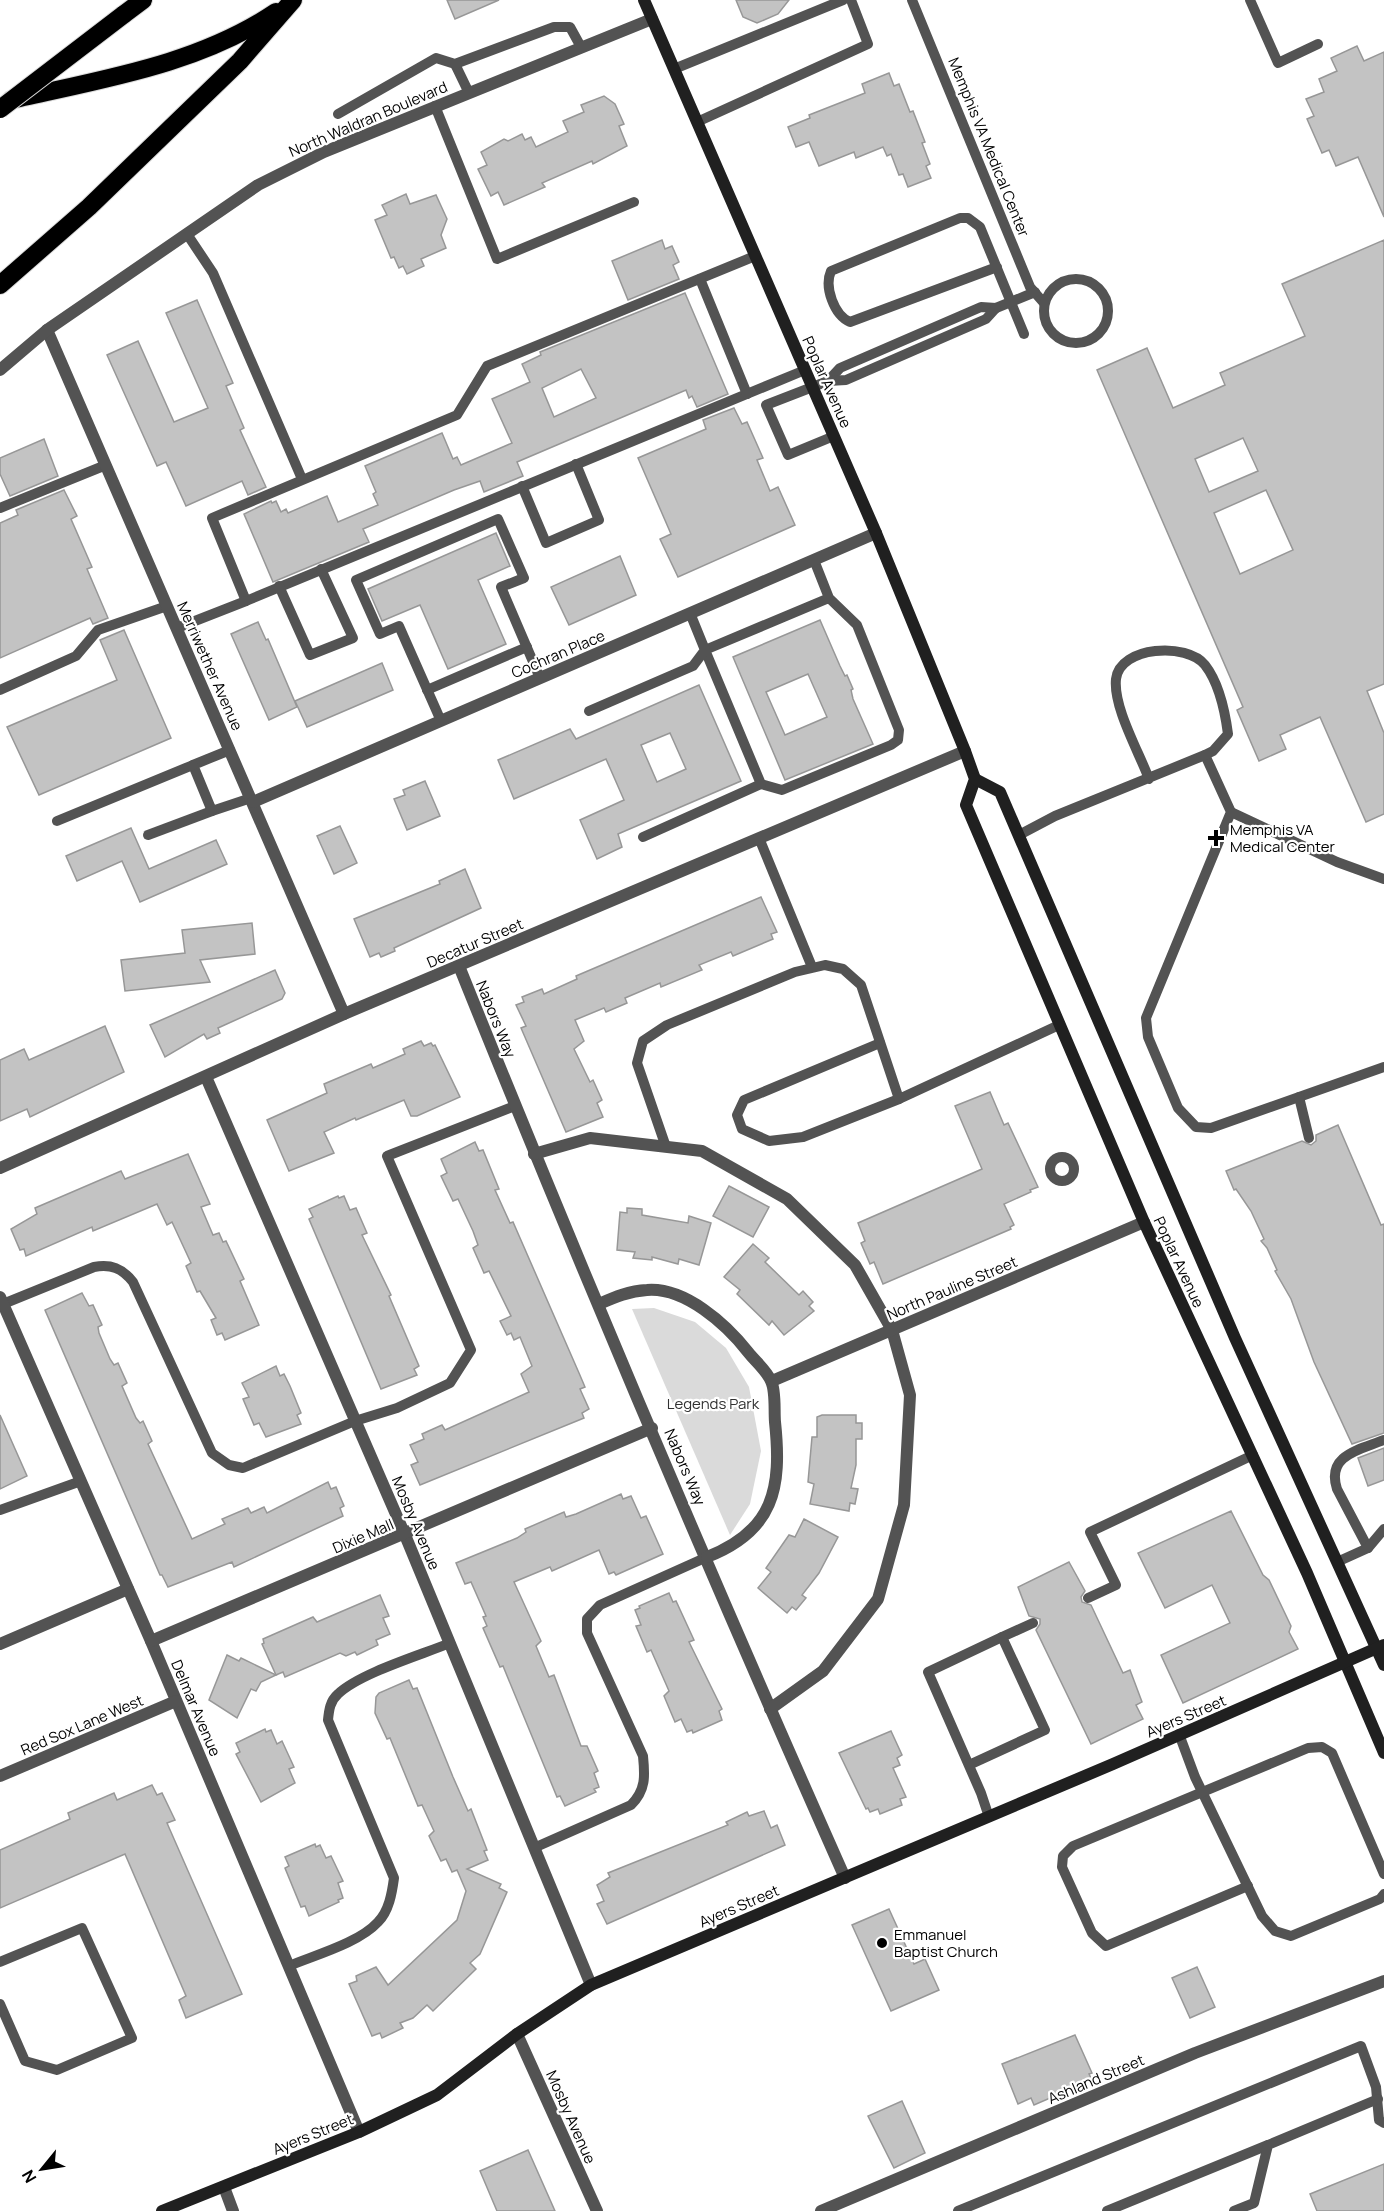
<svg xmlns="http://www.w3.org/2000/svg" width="1384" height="2211" font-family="Manrope,sans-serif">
<rect width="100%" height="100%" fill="#fff"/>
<polygon fill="#dadada" points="654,1308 695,1322 726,1348 749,1387 761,1451 750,1504 730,1535 632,1309"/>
<g fill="#c3c3c3" stroke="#979797" stroke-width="1.5" fill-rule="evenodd">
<polygon points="447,0 499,0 455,19"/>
<polygon points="736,0 789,0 778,14 757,23 743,17"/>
<polygon points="1357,46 1364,61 1384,52 1384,217 1358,157 1336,166 1329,150 1322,153 1307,119 1314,116 1306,99 1324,92 1319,79 1337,71 1331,58"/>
<polygon points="889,73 894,86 899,84 910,112 913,111 925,142 922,143 930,164 926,166 931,178 908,187 903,174 899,175 891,154 887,156 883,147 856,158 854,152 819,166 809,142 796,147 788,127 810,118 809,115 865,93 862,84"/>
<polygon points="604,96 615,104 624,124 619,126 627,146 593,164 592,161 542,183 545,187 504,205 498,192 491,196 478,169 487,165 481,152 504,139 508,141 522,134 525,140 531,137 536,147 568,132 563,121 584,112 581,105"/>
<polygon points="406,194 410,204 436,195 447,219 441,235 446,248 421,259 424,266 407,274 403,266 399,268 394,257 391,258 375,220 387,215 382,205"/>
<polygon points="662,240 665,249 672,246 679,262 673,265 679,279 628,300 612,261"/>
<path d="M1384 240V684L1367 691 1384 733V814L1366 822 1320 717 1280 735 1286 749 1259 761 1237 710 1243 707 1097 370 1147 348 1173 408 1225 385 1220 373 1305 336 1282 284ZM1243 438 1258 471 1209 492 1195 459ZM1266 490 1293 550 1240 574 1214 513Z"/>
<path d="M685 293 728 394 697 407 692 396 689 398 686 390 517 462 523 476 484 492 480 481 454 490 363 529 369 542 273 582 244 514 271 501 272 503 276 501 281 512 286 509 288 513 327 496 338 522 378 505 373 494 376 492 365 466 442 433 453 459 457 457 461 465 512 443 492 399 530 382 522 364 541 355 540 352ZM581 369 596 398 554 417 542 388Z"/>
<polygon points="197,300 233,383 226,386 244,428 240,430 266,487 248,495 242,481 186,506 166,462 157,466 107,355 138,341 174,422 208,408 166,313"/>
<polygon points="734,408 742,424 747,422 763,458 757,460 770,491 778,487 795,525 678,577 660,539 671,534 638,458 706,429 703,420"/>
<polygon points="44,439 58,476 10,496 0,474 0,458"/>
<polygon points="64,490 77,516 71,519 92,567 87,569 108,618 93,624 90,618 0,658 0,523 18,515 16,510"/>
<polygon points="496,533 510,566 478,580 506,644 448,669 420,605 382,621 368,589"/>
<polygon points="620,556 636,595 569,625 551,587"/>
<path d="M820 620 840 666 845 676 847 675 853 689 851 690 853 699 873 744 785 780 733 657ZM808 674 827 717 785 735 766 692Z"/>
<polygon points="258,622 266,640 268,639 297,707 269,720 231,634"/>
<polygon points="124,630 171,738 39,795 7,727 117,680 100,640"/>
<polygon points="382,663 393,690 307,727 295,701"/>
<path d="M699 685 741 781 618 834 622 847 597 859 580 820 624 800 606 759 514 799 498 760 570 729 576 739ZM670 733 686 769 657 782 641 745Z"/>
<polygon points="425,781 440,816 407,830 394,799 405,795 403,790"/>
<polygon points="340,826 357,863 334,874 317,836"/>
<polygon points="131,828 149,869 216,840 227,864 140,902 122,861 77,881 66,856"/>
<polygon points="465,869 481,908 394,948 395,951 381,957 379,953 370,957 354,919 440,884 439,881"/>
<polygon points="761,897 777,932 771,934 773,939 733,956 731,952 699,965 702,970 661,987 660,983 625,998 627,1003 606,1012 604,1008 575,1020 584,1041 574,1049 590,1082 593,1080 602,1100 597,1103 603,1117 566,1132 521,1028 526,1026 516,1005 524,1002 522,997 542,989 544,994 577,979 576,976"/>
<polygon points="252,923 255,954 200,960 210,982 125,991 121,960 185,953 182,930"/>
<polygon points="275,970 285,993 282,999 218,1028 220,1033 207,1039 204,1034 165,1057 150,1025"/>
<polygon points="105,1026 124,1072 30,1117 27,1109 0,1121 0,1060 24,1049 29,1060"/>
<polygon points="421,1041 424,1046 431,1043 433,1046 435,1045 460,1097 417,1116 411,1116 404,1100 356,1120 355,1118 324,1132 334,1153 289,1171 267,1120 327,1093 324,1084 371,1064 373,1068 405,1054 403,1049"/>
<polygon points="990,1092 1004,1125 1008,1123 1038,1187 1030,1190 1031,1192 1004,1204 1014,1225 1010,1227 1011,1229 883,1284 874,1262 870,1264 861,1243 865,1241 858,1223 982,1169 955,1106"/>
<polygon points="1338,1125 1381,1225 1384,1224 1384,1433 1352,1444 1314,1362 1291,1299 1275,1271 1277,1270 1267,1248 1261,1241 1264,1239 1251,1211 1236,1189 1234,1190 1226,1171 1302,1141 1311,1145 1316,1141 1316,1135"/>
<polygon points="475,1142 479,1151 483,1150 499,1189 495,1190 510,1223 513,1222 579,1373 585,1387 580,1389 589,1409 582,1413 584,1418 420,1485 411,1465 418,1462 410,1445 424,1439 422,1434 442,1425 445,1430 529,1392 521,1374 532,1366 520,1337 514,1340 511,1333 507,1335 500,1321 511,1316 489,1271 484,1273 473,1248 478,1245 473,1231 458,1199 453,1201 441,1176 447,1173 441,1159"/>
<polygon points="188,1154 210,1204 201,1207 213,1235 219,1233 223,1242 226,1241 244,1279 240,1281 259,1325 225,1340 222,1333 217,1335 211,1320 216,1318 200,1291 197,1292 186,1266 191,1263 172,1222 167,1225 157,1204 93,1231 92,1227 26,1256 24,1249 20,1250 11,1229 37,1214 35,1208 121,1171 125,1179"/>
<polygon points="729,1186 769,1207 753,1237 713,1216"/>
<polygon points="338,1196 339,1198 344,1196 350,1210 356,1208 367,1233 362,1235 391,1295 389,1296 419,1366 414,1369 417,1375 381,1389 309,1219 313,1217 309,1209"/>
<polygon points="627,1208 642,1209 642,1215 688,1223 689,1216 711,1223 699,1265 679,1259 678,1264 652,1257 652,1260 633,1258 635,1252 617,1250 620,1212 627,1213"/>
<polygon points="753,1244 769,1258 765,1262 799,1295 803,1291 813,1302 809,1306 814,1311 784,1335 772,1321 769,1325 737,1294 740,1290 724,1277"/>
<polygon points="82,1293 89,1306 93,1305 102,1325 98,1327 99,1333 110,1359 114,1365 118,1363 127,1383 122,1386 136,1418 140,1423 143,1421 152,1441 148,1444 192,1539 225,1524 222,1519 248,1508 251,1513 264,1507 267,1513 328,1482 331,1489 336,1487 344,1506 340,1508 343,1516 234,1567 232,1562 168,1587 162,1575 160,1575 45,1310"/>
<polygon points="276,1366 280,1376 284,1374 290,1386 301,1413 297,1415 301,1424 266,1437 259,1423 254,1425 243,1399 249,1397 242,1383"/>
<polygon points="0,1415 27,1476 0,1489"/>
<polygon points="822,1415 856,1415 856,1423 862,1423 862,1439 856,1439 856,1465 851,1488 858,1489 855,1504 850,1503 849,1511 810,1504 814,1484 808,1482 812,1437 817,1437 817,1417"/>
<polygon points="1384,1448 1384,1480 1368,1486 1358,1458"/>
<polygon points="621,1494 623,1499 631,1496 641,1518 646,1516 663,1554 616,1575 614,1572 609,1574 599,1550 552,1571 550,1567 514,1582 541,1641 536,1646 549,1677 554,1675 581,1746 587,1746 598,1771 594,1773 599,1787 594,1789 596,1792 565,1806 560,1796 557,1797 503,1666 500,1667 483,1628 487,1626 483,1617 486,1616 471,1582 465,1584 456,1563 517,1538 526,1532 525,1529 564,1512 566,1517 576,1514"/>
<polygon points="1231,1511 1263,1575 1269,1580 1291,1626 1289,1632 1298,1649 1183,1703 1161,1655 1230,1623 1212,1585 1165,1608 1138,1553"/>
<polygon points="804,1519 838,1537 819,1573 802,1595 806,1598 796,1610 792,1607 787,1613 758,1588 771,1572 766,1568 789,1535 795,1537"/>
<polygon points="1069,1562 1085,1591 1081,1597 1082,1602 1091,1605 1123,1673 1130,1670 1142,1702 1136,1705 1143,1719 1091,1744 1036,1630 1040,1624 1040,1619 1029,1616 1018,1587"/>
<polygon points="669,1593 673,1602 676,1601 694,1640 689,1642 722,1709 719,1711 722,1720 693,1733 692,1730 687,1732 681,1719 675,1722 664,1696 669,1691 651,1650 647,1652 636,1626 641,1625 635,1610 640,1608 639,1606"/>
<polygon points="380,1595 389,1616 383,1618 390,1634 376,1640 378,1645 357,1655 355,1652 346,1656 340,1653 285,1677 283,1672 276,1675 262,1644 264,1643 263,1639 313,1617 317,1622"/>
<polygon points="227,1655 239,1661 241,1658 276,1675 261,1682 256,1691 251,1689 237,1718 209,1700"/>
<polygon points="409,1680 413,1689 417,1688 453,1777 468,1811 471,1809 487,1850 484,1851 488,1860 467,1869 501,1884 499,1888 507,1892 480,1954 470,1963 476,1969 433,2011 427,2005 413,2018 400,2023 403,2028 382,2038 380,2033 372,2036 349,1984 357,1981 356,1976 376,1967 388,1985 457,1920 466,1891 457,1870 452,1872 446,1859 441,1861 429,1836 434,1831 422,1805 418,1806 390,1738 387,1739 375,1713 376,1697 379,1693"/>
<polygon points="265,1729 266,1732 271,1730 277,1744 282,1741 294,1767 289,1769 295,1783 261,1802 236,1754 240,1752 236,1743"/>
<polygon points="891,1731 902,1755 897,1758 900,1765 893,1768 906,1797 900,1799 902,1805 880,1814 878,1809 870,1812 868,1808 866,1809 839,1753"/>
<polygon points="152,1785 157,1795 162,1793 175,1820 167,1823 242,1994 186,2018 179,2000 186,1996 125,1854 0,1908 0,1850 70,1819 68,1813 114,1793 117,1800"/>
<polygon points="764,1811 771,1828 777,1825 785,1845 607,1924 597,1904 604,1901 597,1885 610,1877 608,1873 728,1825 726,1822 747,1812 749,1816"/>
<polygon points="315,1844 316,1847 320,1845 326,1858 331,1856 343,1881 338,1883 343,1898 338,1900 339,1902 309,1916 305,1906 301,1907 285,1868 289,1866 285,1857"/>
<polygon points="889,1909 914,1964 925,1959 939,1990 891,2011 852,1925"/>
<polygon points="1197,1967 1215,2007 1190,2018 1172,1978"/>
<polygon points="1075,2035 1092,2073 1089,2074 1092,2080 1034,2105 1031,2098 1018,2104 1002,2064"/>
<polygon points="902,2101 925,2153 894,2168 868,2116"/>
<polygon points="528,2150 555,2211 497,2211 480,2171"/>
<polygon points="1384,2164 1384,2211 1317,2211 1310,2194"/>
</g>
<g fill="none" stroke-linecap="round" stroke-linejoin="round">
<defs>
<g id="highway">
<polyline points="123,15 143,0"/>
<path d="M11 100C102 79 197 65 276 12"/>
<polyline points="0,285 89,207 240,61 293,0"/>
</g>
</defs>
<use href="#highway" stroke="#dbdbdb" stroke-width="20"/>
<g stroke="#535353" stroke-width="10">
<polyline points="912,0 1030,287 1044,303"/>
<polyline points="1250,0 1278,63 1318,44"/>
<polyline points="455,64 469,93"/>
<polyline points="674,69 843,0"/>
<polyline points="435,106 497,259 634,202"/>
<polyline points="338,114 436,58 455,64 554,27 570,27 581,47"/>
<polyline points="697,122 868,44 851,0"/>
<polyline points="187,234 213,273 302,479"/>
<polyline points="755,256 487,366 457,415 212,518 246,601 805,370"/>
<path d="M997 267 850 322C834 315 824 287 831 271L960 218H968L980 227 1024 334"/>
<circle cx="1076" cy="311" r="32"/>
<polyline points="700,279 747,394"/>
<polyline points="828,381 840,368 981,307 996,308 1035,292"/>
<polyline points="834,436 788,455 766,405 828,381 846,380 986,319 996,308"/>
<polyline points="522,486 546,543 599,520 576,464"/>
<polyline points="0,508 106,465"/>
<polyline points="814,560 829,598 857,625 899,730 898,740 891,745 782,790 761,784 705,650 829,598"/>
<polyline points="279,586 310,655 353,638 321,569"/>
<polyline points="177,628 246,601"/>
<polyline points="0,690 76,656 98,630 167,606"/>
<polyline points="427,690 527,647"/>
<polyline points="589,711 693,666 705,650 690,613"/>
<polyline points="441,721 399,626 380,634 356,580 498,519 524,578 501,587 540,678"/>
<polyline points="230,750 193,765 212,811 251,798"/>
<polyline points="1205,755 1231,812 1146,1018 1148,1037 1178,1108 1196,1127 1211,1128 1384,1067"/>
<polyline points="1231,812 1337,862 1384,879"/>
<polyline points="57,821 193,765"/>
<polyline points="148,835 212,811"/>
<path d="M1019 835 1055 816 1205 755 1213 751 1228 734C1225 711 1219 683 1205 665 1187 642 1120 646 1116 679 1113 707 1139 752 1149 779"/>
<polyline points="643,837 761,784"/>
<polyline points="759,838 812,967"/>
<polyline points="880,1043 744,1100 737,1115 742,1129 769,1141 803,1137 899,1099"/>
<polyline points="1299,1097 1309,1138"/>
<polyline points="666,1147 637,1063 643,1041 667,1025 795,972 825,965 843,969 861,985 899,1099 1059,1025"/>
<circle cx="1062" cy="1169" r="12"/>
<path d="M3 1304 94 1267C111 1264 122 1268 133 1282L212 1453 229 1465 243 1468 355 1421 397 1408 450 1383 471 1350 387 1156 515 1106"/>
<polyline points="0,1510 81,1481"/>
<path d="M1368 1548 1337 1489C1326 1455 1359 1450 1384 1440"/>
<polyline points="1337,1562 1368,1548 1384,1529"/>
<polyline points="1088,1598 1116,1585 1090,1532 1253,1455"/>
<polyline points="1002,1637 1033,1623"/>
<polyline points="1179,1734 1195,1777 1262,1916 1275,1931 1291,1936 1380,1899 1384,1894"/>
<polyline points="969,1765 1045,1730 1002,1637 928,1672 981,1793 989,1817"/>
<path d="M536 1847 631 1805C646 1790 645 1776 643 1756L587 1633V1619L600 1605 707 1557"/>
<polyline points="1248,1886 1106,1946 1092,1933 1062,1867 1063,1856 1073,1846 1308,1748 1322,1747 1332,1753 1384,1874"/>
<polyline points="0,1962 82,1928 132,2038 57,2070 25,2061 0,2004"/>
<path d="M289 1966C315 1955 359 1943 378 1922 389 1911 392 1893 394 1878L328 1720C329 1710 330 1701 338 1694 360 1673 421 1655 450 1643"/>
<polyline points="958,2211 1361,2046 1376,2087 1379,2120 1384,2123"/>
<polyline points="1107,2211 1268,2145"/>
<polyline points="1234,2211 1254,2203 1268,2145 1378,2099"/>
</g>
<g stroke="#535353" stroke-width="12">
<polyline points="47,330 344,1014"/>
<polyline points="0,370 47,330 258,185 324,152 652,19"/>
<polyline points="253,802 876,533"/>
<path d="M459 966C582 1272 711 1576 845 1878"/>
<polyline points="206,1077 405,1535 591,1985"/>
<polyline points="534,1154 590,1138 702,1151 787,1199 855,1265 892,1330 910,1395 904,1505 878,1599 823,1671 770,1709"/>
<polyline points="0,1168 344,1014 965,751"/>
<polyline points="0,1297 151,1641 359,2132"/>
<path d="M599 1304C615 1297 629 1291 647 1290 685 1287 726 1324 748 1352 755 1361 767 1371 771 1381 776 1391 774 1410 775 1422 782 1488 774 1531 707 1557"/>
<polyline points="772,1381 1144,1222"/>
<polyline points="151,1641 652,1428"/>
<polyline points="0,1644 128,1589"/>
<polyline points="0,1776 176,1701"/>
<polyline points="517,2034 597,2211"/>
<polyline points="224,2187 233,2211"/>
<polyline points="821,2211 1195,2053 1384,1981"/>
</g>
<g stroke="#202020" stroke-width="12">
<polyline points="644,0 876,533 965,751 975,779 966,805 1144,1222 1307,1573 1384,1753"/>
<polyline points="975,779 1000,792 1235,1338 1384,1665"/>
<polyline points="162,2211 359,2132 437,2095 517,2034 591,1985 1113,1764 1384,1645"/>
</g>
<use href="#highway" stroke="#000" stroke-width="18"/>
<defs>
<polyline id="highway-bridge" points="0,109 123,15"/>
</defs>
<use href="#highway-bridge" stroke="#dbdbdb" stroke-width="20" stroke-linecap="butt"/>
<use href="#highway-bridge" stroke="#000" stroke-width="18"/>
</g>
<g fill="#000" stroke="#fff" stroke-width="2">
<path d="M1213 829h6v6h6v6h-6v6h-6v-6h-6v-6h6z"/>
<circle cx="882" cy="1943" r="6"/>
</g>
<g text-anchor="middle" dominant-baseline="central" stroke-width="4.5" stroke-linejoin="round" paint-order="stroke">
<g font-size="15" fill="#000" stroke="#fff">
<text transform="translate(368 119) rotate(-23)">North Waldran Boulevard</text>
<text transform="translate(989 147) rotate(68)">Memphis VA Medical Center</text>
<text transform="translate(827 382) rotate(66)">Poplar Avenue</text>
<text transform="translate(558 654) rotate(-23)">Cochran Place</text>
<text transform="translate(210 666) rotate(66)">Merriwether Avenue</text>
<text transform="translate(475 943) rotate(-23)">Decatur Street</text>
<text transform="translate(496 1019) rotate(68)">Nabors Way</text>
<text transform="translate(1179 1262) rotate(65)">Poplar Avenue</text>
<text transform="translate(952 1288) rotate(-23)">North Pauline Street</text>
<text transform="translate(685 1467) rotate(67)">Nabors Way</text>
<text transform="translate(416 1523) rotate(67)">Mosby Avenue</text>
<text transform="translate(363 1536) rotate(-23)">Dixie Mall</text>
<text transform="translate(196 1708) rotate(67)">Delmar Avenue</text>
<text transform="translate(1186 1716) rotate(-23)">Ayers Street</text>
<text transform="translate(82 1725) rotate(-23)">Red Sox Lane West</text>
<text transform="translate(739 1906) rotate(-23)">Ayers Street</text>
<text transform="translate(1096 2079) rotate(-23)">Ashland Street</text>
<text transform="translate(571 2117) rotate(66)">Mosby Avenue</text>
<text transform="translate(313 2134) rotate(-22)">Ayers Street</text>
</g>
<g font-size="15" fill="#000" stroke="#fff" text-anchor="start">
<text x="1230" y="829">Memphis VA<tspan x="1230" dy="17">Medical Center</tspan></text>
<text x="894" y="1934">Emmanuel<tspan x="894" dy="17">Baptist Church</tspan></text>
</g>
<g font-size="15" fill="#313131" stroke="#fff">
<text x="713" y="1403">Legends Park</text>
</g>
</g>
<g transform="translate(42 2169) rotate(240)" stroke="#ffffff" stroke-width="4.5" paint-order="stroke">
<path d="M0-4.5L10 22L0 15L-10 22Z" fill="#000000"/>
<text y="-9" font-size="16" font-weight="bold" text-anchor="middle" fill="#000000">N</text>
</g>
</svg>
